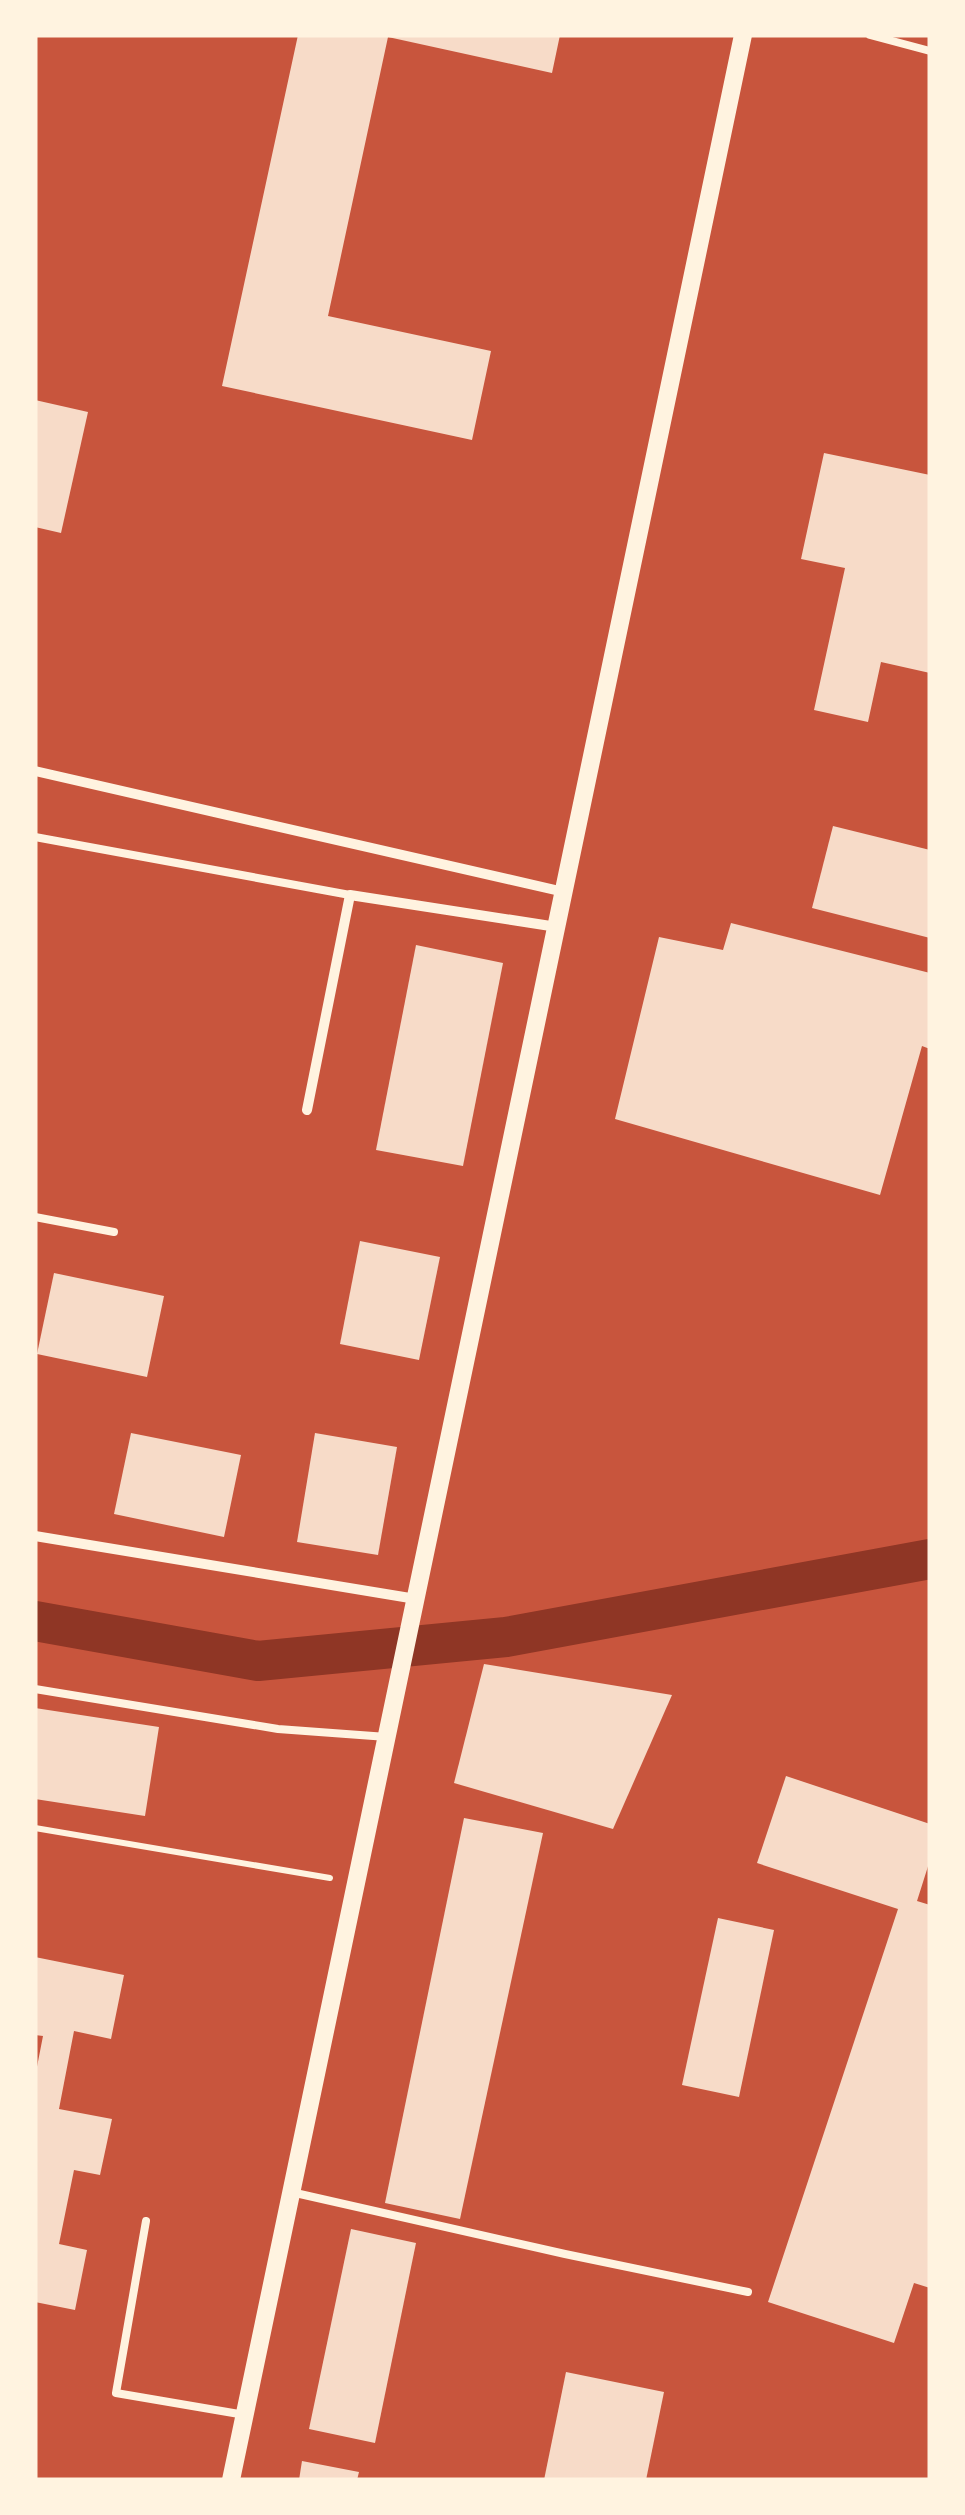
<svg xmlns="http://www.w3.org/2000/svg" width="965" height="2515" font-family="Manrope,sans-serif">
<rect width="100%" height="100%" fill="#c8553d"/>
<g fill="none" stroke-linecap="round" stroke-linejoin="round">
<polyline stroke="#8f3625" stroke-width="40" points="35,1621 258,1661 506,1637 930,1559"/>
</g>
<g fill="#f7dbc8">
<polygon points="298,35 560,35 552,73 388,37 328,316 491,351 472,440 222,386"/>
<polygon points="35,400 88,412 61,533 35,527"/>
<polygon points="824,453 930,475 930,673 881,662 868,722 814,710 845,568 801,559"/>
<polygon points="833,826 930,850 930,938 812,908"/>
<polygon points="731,923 930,973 930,1049 922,1046 880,1195 615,1119 659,937 723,950"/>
<polygon points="416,945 503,963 463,1166 376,1150"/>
<polygon points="360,1241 440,1257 419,1360 340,1344"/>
<polygon points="54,1273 164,1296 147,1377 37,1354"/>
<polygon points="131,1433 241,1455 224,1537 114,1514"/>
<polygon points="315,1433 397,1447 378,1555 297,1542"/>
<polygon points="484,1664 672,1695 613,1829 454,1783"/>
<polygon points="35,1708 159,1727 145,1816 35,1799"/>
<polygon points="786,1776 930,1824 930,1860 917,1901 930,1905 930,2288 914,2283 894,2343 768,2302 898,1909 757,1863"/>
<polygon points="464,1818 543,1833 460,2219 385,2203"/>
<polygon points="718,1918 774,1930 739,2097 682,2085"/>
<polygon points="35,1957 124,1975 111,2039 74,2031 59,2109 112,2119 100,2175 74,2170 59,2244 87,2250 75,2310 35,2302 35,2077 43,2036 35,2035"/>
<polygon points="351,2229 416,2243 375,2443 309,2429"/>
<polygon points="566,2372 664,2392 646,2480 544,2480"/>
<polygon points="302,2461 359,2472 357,2480 299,2480"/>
</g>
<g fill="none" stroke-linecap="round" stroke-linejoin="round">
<polyline stroke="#fff3e0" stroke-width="6" points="35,1828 330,1878"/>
<g stroke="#fff3e0" stroke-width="8">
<polyline points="870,35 930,51"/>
<polyline points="35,837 350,895"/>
<polyline points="35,1217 114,1232"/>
<polyline points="35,1689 278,1729 387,1737"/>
<polyline points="291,2192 565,2254 748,2292"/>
<polyline points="146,2221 116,2393 245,2415"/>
</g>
<g stroke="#fff3e0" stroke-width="10">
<polyline points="35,771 564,892"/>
<polyline points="307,1110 350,895 557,927"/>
<polyline points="35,1536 416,1599"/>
</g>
<polyline stroke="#fff3e0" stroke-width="18" points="231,2480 743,35"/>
</g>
<rect width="965" height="2515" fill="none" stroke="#fff3e0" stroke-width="75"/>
</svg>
